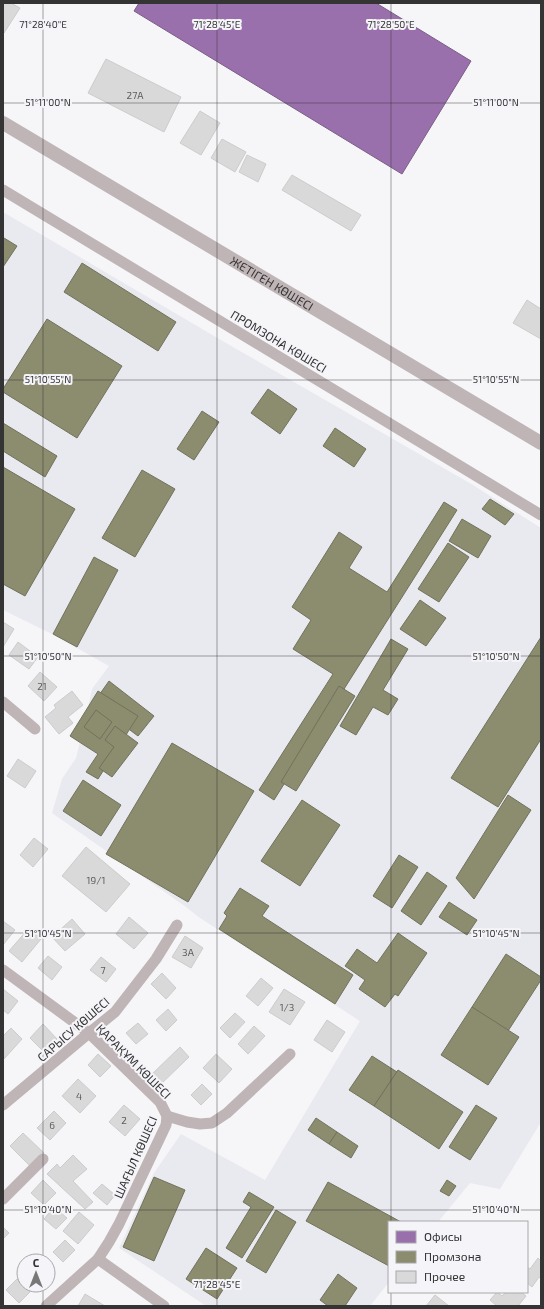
<svg xmlns="http://www.w3.org/2000/svg" width="544" height="1309" font-family="'Exo 2',sans-serif">
<rect width="100%" height="100%" fill="#f6f6f8"/>
<polygon fill="#e9e9f0" points="3,212 226,343 473,485 541,528 541,1122 500,1189 470,1183 438,1222 389,1222 389,1282 370,1306 206,1306 119,1248 154,1173 181,1134 265,1180 360,1021 200,918 186,907 52,813 62,779 76,758 83,730 92,689 109,666 50,633 3,610"/>
<polygon fill="#9970ab" stroke="#7b5e88" points="139,3 376,3 471,61 402,174 134,11"/>
<g fill="#8c8c6e" stroke="#72725d">
<polygon points="4,238 17,246 3,267 3,239"/>
<polygon points="82,263 176,322 158,351 64,292"/>
<polygon points="47,319 122,366 77,438 3,392 3,389"/>
<polygon points="268,389 297,409 280,434 251,413"/>
<polygon points="202,411 219,422 194,460 177,449"/>
<polygon points="3,423 57,456 45,477 3,451"/>
<polygon points="335,428 366,449 354,467 323,446"/>
<polygon points="3,467 75,509 25,596 3,584"/>
<polygon points="142,470 175,489 135,557 102,538"/>
<polygon points="490,499 514,514 505,525 482,509"/>
<polygon points="444,502 457,510 274,800 259,790 333,674 293,649 311,620 292,607 339,532 362,547 349,568 387,592"/>
<polygon points="462,519 491,536 478,558 449,541"/>
<polygon points="448,543 469,557 439,602 418,589"/>
<polygon points="94,557 118,570 77,647 53,634"/>
<polygon points="420,600 446,618 426,646 400,629"/>
<polygon points="541,637 541,739 498,807 451,778"/>
<polygon points="391,639 408,649 383,690 398,699 388,715 373,707 356,735 340,726"/>
<polygon points="109,681 154,716 138,736 102,709 105,704 97,698"/>
<polygon points="339,686 355,696 296,791 281,782"/>
<polygon points="98,691 138,716 98,779 86,772 98,754 70,736"/>
<polygon points="96,710 112,722 100,739 84,727"/>
<polygon points="115,726 138,743 112,777 99,768 114,747 105,740"/>
<polygon points="172,743 254,791 188,902 106,854"/>
<polygon points="83,780 121,805 101,836 63,811"/>
<polygon points="508,795 531,810 474,899 456,878"/>
<polygon points="302,800 340,825 300,886 261,861"/>
<polygon points="399,855 418,867 392,908 373,896"/>
<polygon points="427,872 447,886 421,925 401,911"/>
<polygon points="240,888 269,906 262,916 353,975 335,1004 219,929 227,916 224,913"/>
<polygon points="449,902 477,920 467,935 439,917"/>
<polygon points="398,933 427,953 398,996 395,994 385,1007 359,989 365,980 345,966 357,949 377,963"/>
<polygon points="506,954 541,977 541,980 508,1031 472,1007"/>
<polygon points="472,1007 519,1037 488,1085 441,1055"/>
<polygon points="372,1056 397,1072 374,1106 349,1090"/>
<polygon points="398,1070 463,1112 439,1149 374,1106"/>
<polygon points="476,1105 497,1118 470,1160 449,1147"/>
<polygon points="316,1118 337,1132 329,1144 308,1130"/>
<polygon points="337,1132 358,1146 351,1158 329,1144"/>
<polygon points="154,1177 185,1190 154,1261 123,1247"/>
<polygon points="447,1180 456,1186 449,1196 440,1191"/>
<polygon points="328,1182 401,1222 389,1222 389,1266 306,1221"/>
<polygon points="249,1192 274,1207 242,1258 226,1248 251,1207 243,1202"/>
<polygon points="276,1210 296,1222 266,1273 246,1261"/>
<polygon points="206,1248 237,1268 217,1299 186,1279"/>
<polygon points="338,1274 357,1288 345,1306 328,1306 320,1300"/>
</g>
<g fill="#dad9da" stroke="#cdcccd">
<polygon points="3,3 11,3 20,8 4,33 3,32"/>
<polygon points="106,59 181,97 164,132 88,93"/>
<polygon points="200,111 220,123 201,155 180,143"/>
<polygon points="222,139 246,152 235,172 211,158"/>
<polygon points="247,155 266,164 258,182 239,172"/>
<polygon points="292,175 361,215 351,231 282,190"/>
<polygon points="527,300 541,309 541,339 513,323"/>
<polygon points="3,622 14,629 3,647"/>
<polygon points="18,642 38,657 29,669 9,655"/>
<polygon points="40,672 57,687 44,701 28,686"/>
<polygon points="72,691 83,705 68,717 73,723 59,734 45,717 56,708 54,705"/>
<polygon points="18,759 36,771 25,788 7,776"/>
<polygon points="34,838 48,849 33,867 20,855"/>
<polygon points="86,847 130,884 106,912 62,876"/>
<polygon points="129,917 148,933 134,949 116,934"/>
<polygon points="72,919 85,934 65,951 52,937"/>
<polygon points="3,921 15,930 3,945"/>
<polygon points="29,928 41,939 22,962 9,951"/>
<polygon points="185,936 203,948 191,968 172,957"/>
<polygon points="48,956 62,967 52,980 38,968"/>
<polygon points="101,957 116,969 106,982 90,970"/>
<polygon points="162,973 176,988 166,999 151,984"/>
<polygon points="261,978 273,988 258,1006 246,996"/>
<polygon points="3,989 18,1001 8,1014 3,1010"/>
<polygon points="284,989 305,1002 290,1025 269,1012"/>
<polygon points="168,1009 177,1020 166,1031 156,1020"/>
<polygon points="235,1013 245,1022 230,1038 220,1028"/>
<polygon points="327,1020 345,1032 332,1052 314,1040"/>
<polygon points="138,1023 148,1034 136,1044 126,1033"/>
<polygon points="43,1024 57,1039 44,1052 30,1038"/>
<polygon points="254,1026 265,1036 248,1054 238,1044"/>
<polygon points="11,1028 22,1039 4,1059 3,1036"/>
<polygon points="180,1047 189,1057 159,1086 149,1077"/>
<polygon points="98,1054 111,1066 100,1077 88,1065"/>
<polygon points="216,1054 232,1069 219,1083 203,1068"/>
<polygon points="78,1079 96,1096 80,1113 62,1096"/>
<polygon points="202,1084 212,1094 201,1105 191,1095"/>
<polygon points="124,1105 140,1119 125,1136 109,1122"/>
<polygon points="54,1111 66,1123 50,1140 37,1128"/>
<polygon points="23,1133 44,1153 31,1167 10,1146"/>
<polygon points="73,1155 87,1169 73,1181 93,1202 85,1209 47,1174 57,1164 60,1168"/>
<polygon points="43,1180 56,1193 44,1205 31,1193"/>
<polygon points="102,1184 115,1195 107,1205 93,1193"/>
<polygon points="54,1207 67,1218 56,1229 44,1219"/>
<polygon points="79,1212 94,1225 78,1244 63,1231"/>
<polygon points="3,1227 9,1233 3,1239"/>
<polygon points="65,1240 75,1250 63,1262 53,1252"/>
<polygon points="37,1256 44,1261 33,1261"/>
<polygon points="538,1258 541,1261 541,1278 539,1277 532,1287 527,1283 527,1267 530,1269"/>
<polygon points="48,1265 52,1268 48,1272"/>
<polygon points="17,1279 30,1292 19,1303 6,1290"/>
<polygon points="497,1292 502,1296 506,1292 521,1292 526,1296 518,1306 497,1306 490,1300"/>
<polygon points="85,1294 105,1306 78,1306"/>
<polygon points="435,1295 449,1306 426,1306"/>
</g>
<g fill="none" stroke-linecap="round" stroke-linejoin="round">
<g stroke="#bfb5b7" stroke-width="11">
<polyline points="3,190 541,515"/>
<polyline points="3,702 35,729"/>
<polyline points="3,970 89,1033 160,1102 167,1116"/>
<polyline points="3,1105 89,1033 115,1012 156,959 177,925"/>
<polyline points="3,1199 43,1159"/>
<polyline points="98,1259 164,1306"/>
<polyline points="46,1306 98,1259 109,1242 119,1224 166,1125 167,1116 187,1122 200,1124 212,1123 227,1113 290,1054"/>
</g>
<path stroke="#bfb5b7" stroke-width="14" id="s1" d="M3 123 541 443"/>
</g>
<path fill="none" stroke="#343435" stroke-width="1" stroke-opacity="0.45" d="M43 3V1261M217 3V1306M391 3V1222M3 103H541M3 380H541M3 656H541M3 933H541M3 1210H541M43 1285V1306M391 1292V1306"/>
<g text-anchor="middle" dominant-baseline="central" stroke-width="4" stroke-linejoin="round" paint-order="stroke">
<g font-size="10" fill="#5e5d5e">
<text x="135" y="95">27А</text>
<text x="42" y="686">21</text>
<text x="96" y="880">19/1</text>
<text x="188" y="952">3А</text>
<text x="103" y="970">7</text>
<text x="287" y="1007">1/3</text>
<text x="79" y="1096">4</text>
<text x="124" y="1120">2</text>
<text x="52" y="1125">6</text>
</g>
<g font-size="12" fill="#343435" stroke="#f5f5f9">
<text stroke="none"><textPath href="#s1" startOffset="313">ЖЕТІГЕН КӨШЕСІ</textPath></text>
<text transform="translate(279 341) rotate(31)">ПРОМЗОНА КӨШЕСІ</text>
<text transform="translate(73 1029) rotate(-41)">САРЫСУ КӨШЕСІ</text>
<text transform="translate(134 1061) rotate(45)">ҚАРАҚҰМ КӨШЕСІ</text>
<text transform="translate(135 1157) rotate(-66)">ШАҒЫЛ КӨШЕСІ</text>
</g>
</g>
<g font-size="10" text-anchor="middle" fill="#343435" stroke="#f5f5f9" stroke-width="4" stroke-linejoin="round" paint-order="stroke">
<text x="43" y="28">71°28'40"E</text>
<text x="217" y="28">71°28'45"E</text>
<text x="391" y="28">71°28'50"E</text>
<text x="48" y="106">51°11'00"N</text>
<text x="496" y="106">51°11'00"N</text>
<text x="48" y="383">51°10'55"N</text>
<text x="496" y="383">51°10'55"N</text>
<text x="48" y="660">51°10'50"N</text>
<text x="496" y="660">51°10'50"N</text>
<text x="48" y="937">51°10'45"N</text>
<text x="496" y="937">51°10'45"N</text>
<text x="48" y="1213">51°10'40"N</text>
<text x="496" y="1213">51°10'40"N</text>
<text x="217" y="1288">71°28'45"E</text>
</g>
<rect width="544" height="1309" fill="none" stroke="#343435" stroke-width="8"/>
<rect x="388" y="1221" width="140" height="72" fill="#f5f5f9" stroke="#a8a8ab"/>
<rect x="396" y="1231" width="20" height="12" fill="#9970ab" stroke="#a8a8ab"/>
<text x="424" y="1241" font-size="12" fill="#343435">Офисы</text>
<rect x="396" y="1251" width="20" height="12" fill="#8c8c6e" stroke="#a8a8ab"/>
<text x="424" y="1261" font-size="12" fill="#343435">Промзона</text>
<rect x="396" y="1271" width="20" height="12" fill="#dad9da" stroke="#a8a8ab"/>
<text x="424" y="1281" font-size="12" fill="#343435">Прочее</text>
<g transform="translate(36 1273)"><circle r="19" fill="#f5f5f9" stroke="#a8a8ab"/>
<path d="M0-3L7 15L0 10L-7 15Z" fill="#787879"/>
<text y="-6" font-size="11" font-weight="bold" text-anchor="middle" fill="#343435">С</text>
</g>
</svg>
